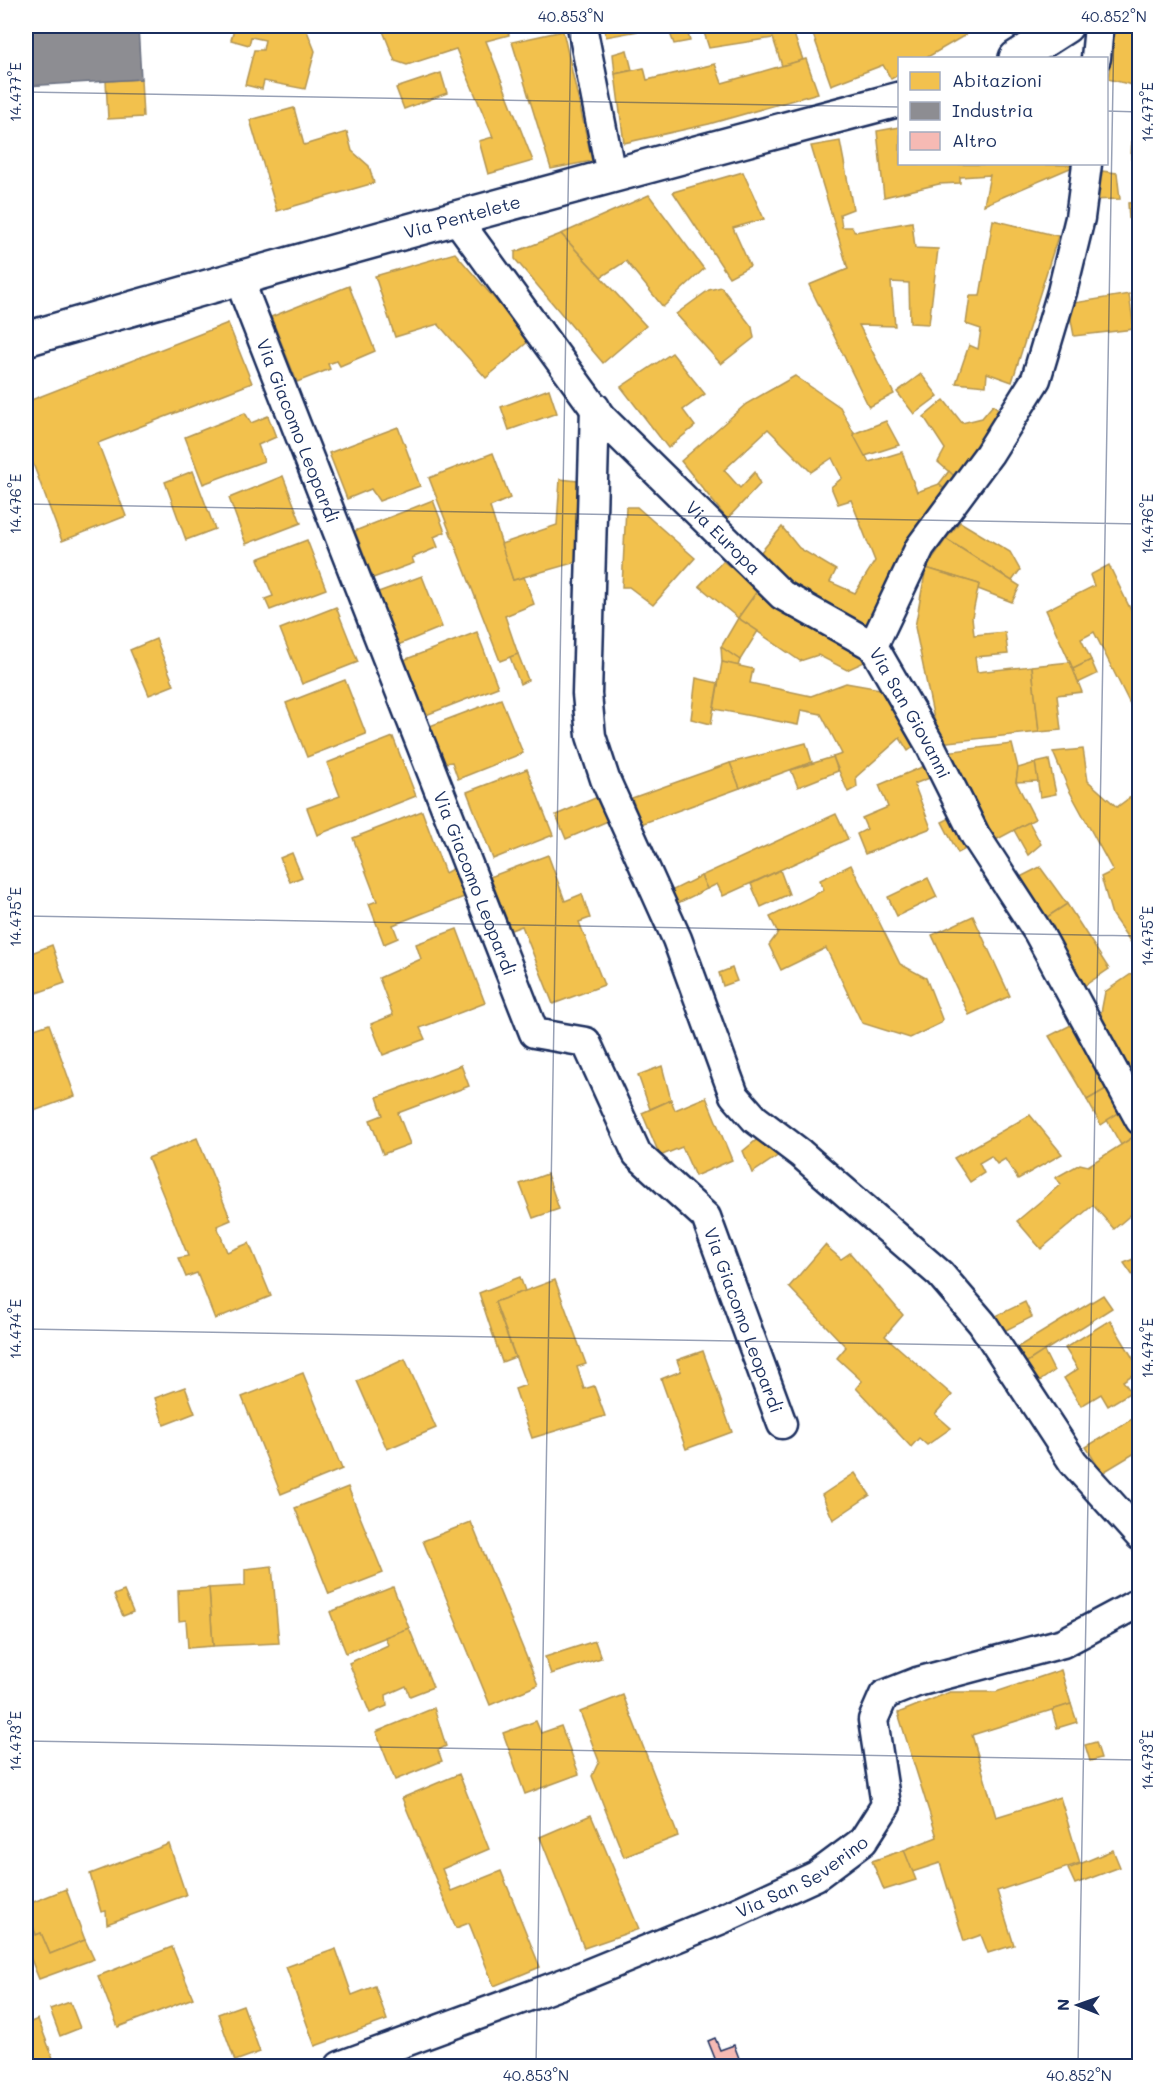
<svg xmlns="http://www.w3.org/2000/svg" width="1165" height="2092" font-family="Mali,sans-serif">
<rect width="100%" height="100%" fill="#fff"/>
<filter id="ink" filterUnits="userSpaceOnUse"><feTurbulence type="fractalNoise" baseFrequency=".0167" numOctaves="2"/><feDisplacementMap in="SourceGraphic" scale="12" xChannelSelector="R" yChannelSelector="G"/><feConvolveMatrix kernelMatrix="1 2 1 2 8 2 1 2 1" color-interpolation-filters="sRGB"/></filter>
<g filter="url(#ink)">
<g fill="#f2c14e" stroke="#b29553" stroke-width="1.5">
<polygon points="235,26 305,26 315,51 305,89 264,81 262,89 245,85 254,50 263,50 265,40 251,37 249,45 231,40"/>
<polygon points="381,26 507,26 509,35 486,41 533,161 488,174 479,141 493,137 456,49 407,65 395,61"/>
<polygon points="604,26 643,26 644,30 606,37"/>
<polygon points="702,26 791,26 803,60 782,66 773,38 709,48"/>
<polygon points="810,26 981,26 926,58 900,58 900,74 891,79 883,65 831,85"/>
<polygon points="1121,26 1140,26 1140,87 1108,79 1114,36"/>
<polygon points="687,30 690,41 674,44 670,33"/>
<polygon points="563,31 592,161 551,169 512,42"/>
<polygon points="627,50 632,70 615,74 613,54"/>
<polygon points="806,59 818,93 709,124 624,143 615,74 644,68 647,80 715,64 722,83"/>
<polygon points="441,73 447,93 404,109 396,88"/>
<polygon points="141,79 143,117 108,119 106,81"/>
<polygon points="294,108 304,145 347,132 352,151 369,166 374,183 277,211 250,120"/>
<polygon points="900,127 900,164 1077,165 984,205 990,175 960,177 960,183 939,184 884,197 877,131"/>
<polygon points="1132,135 1140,136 1140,158 1131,159"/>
<polygon points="840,141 853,209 840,214 842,227 852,227 855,232 912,222 915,248 938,249 929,324 910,323 909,283 891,282 895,326 859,325 894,394 869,407 809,285 848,269 811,146"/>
<polygon points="1094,170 1117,173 1120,199 1090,200"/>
<polygon points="743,172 764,219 733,228 750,266 729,277 673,192"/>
<polygon points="649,195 704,269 663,307 626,261 601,277 561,234"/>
<polygon points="1140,202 1140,219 1129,219 1128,203"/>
<polygon points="993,220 1058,236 1012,382 987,373 986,386 956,383 969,345 978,349 981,329 966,324 970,296 980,296"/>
<polygon points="561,234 646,326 603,363 515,259 515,252"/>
<polygon points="455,253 530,340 486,378 438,324 395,337 375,276"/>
<polygon points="349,286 375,351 340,366 337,361 328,364 330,369 297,382 271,317"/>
<polygon points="721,287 752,327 754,338 721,364 676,314 709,290"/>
<polygon points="1129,294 1134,329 1074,336 1068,304"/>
<polygon points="228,323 252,383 98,443 126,516 62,541 26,445 26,402"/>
<polygon points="672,353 705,394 683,410 695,426 668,448 621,387"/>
<polygon points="921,374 938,396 914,414 897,392"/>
<polygon points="795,376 840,407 869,462 902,452 917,492 939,484 947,492 863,634 755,559 782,527 799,548 836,570 830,582 855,593 875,561 851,500 838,504 831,487 842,478 832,458 811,472 768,429 724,470 740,488 755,472 760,484 727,519 681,461 746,404"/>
<polygon points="549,389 557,413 509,430 501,407"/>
<polygon points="944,400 962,423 982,418 993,405 1004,413 956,478 938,462 945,449 924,417"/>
<polygon points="245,413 251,423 268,416 276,437 258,445 264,461 203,484 185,437"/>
<polygon points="886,421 899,445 865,456 853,434"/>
<polygon points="398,427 420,486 379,501 371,489 347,499 329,453"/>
<polygon points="493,453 510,498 490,507 513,580 524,577 534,604 505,616 518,654 500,661 429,478"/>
<polygon points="193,471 215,529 186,540 165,482"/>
<polygon points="949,471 956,478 947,492 939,484"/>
<polygon points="283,476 301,523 246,544 229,498"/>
<polygon points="560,479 587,482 580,561 513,580 501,544 557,525"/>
<polygon points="433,500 445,532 434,537 438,547 412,558 414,563 373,578 355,531"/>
<polygon points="626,507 637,507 695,558 653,605 629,587 622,587"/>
<polygon points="960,522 1010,552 1020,570 1012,581 946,539"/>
<polygon points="946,539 1020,586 1012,602 978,589 979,584 926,568"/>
<polygon points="307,540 326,589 270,610 265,599 273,596 258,559"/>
<polygon points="723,561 758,590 738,618 699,586"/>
<polygon points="1109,565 1140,629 1140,724 1094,632 1081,639 1091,660 1073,669 1046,610 1094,586 1090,575"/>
<polygon points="926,568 979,584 972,617 974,635 1005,632 1008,654 975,657 977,672 1032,666 1039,732 939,743 915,627"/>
<polygon points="422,576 442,627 393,647 373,594"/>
<polygon points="758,590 873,658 847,670 818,655 800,661 738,618"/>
<polygon points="336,607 358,662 302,684 280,629"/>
<polygon points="738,618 758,631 740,660 721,647"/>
<polygon points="477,632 498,687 426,715 404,660"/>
<polygon points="156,639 174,685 149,695 130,650"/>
<polygon points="721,647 740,660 738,666 722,662"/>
<polygon points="518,654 528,680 520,684 510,657"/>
<polygon points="1091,660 1097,674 1078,683 1073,669"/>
<polygon points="722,662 753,669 750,683 811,696 846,683 880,689 887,681 919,743 908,751 900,738 856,777 857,787 848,792 833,757 842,754 821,714 801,710 798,725 714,709"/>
<polygon points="1070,662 1082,692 1057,695 1061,730 1039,732 1032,666"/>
<polygon points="696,678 718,683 711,724 691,719"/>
<polygon points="345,680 366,734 307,757 286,703"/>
<polygon points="501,699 523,753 458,779 452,762 445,763 430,726"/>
<polygon points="393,737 416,796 317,835 307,808 340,796 327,763"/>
<polygon points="806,743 812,762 740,788 730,763"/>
<polygon points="1012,744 1018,768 1016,782 1035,819 992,842 944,752"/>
<polygon points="1083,749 1088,781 1117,807 1140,790 1139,954 1112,915 1101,877 1113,871 1069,790 1053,752"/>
<polygon points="833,757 838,771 798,787 791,770"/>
<polygon points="1049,760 1056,794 1040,797 1035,763"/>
<polygon points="730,763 740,788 641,824 632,798"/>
<polygon points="1035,763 1038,781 1016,782 1018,768"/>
<polygon points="927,765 932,777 914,784 931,828 865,854 857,834 867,829 862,818 888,807 879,785"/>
<polygon points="527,769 553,835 493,859 467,792"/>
<polygon points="600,796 610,820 566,839 556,815"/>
<polygon points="422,811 445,873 452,869 464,897 393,925 398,938 384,944 369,904 377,901 353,838"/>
<polygon points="836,814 848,839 723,896 717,884 707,889 701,876"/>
<polygon points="954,816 971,846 958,853 942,822"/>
<polygon points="1029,822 1041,844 1028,855 1014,830"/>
<polygon points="292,853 302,877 290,882 280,858"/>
<polygon points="548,855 565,901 582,894 590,918 579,922 604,985 553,1004 522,926 511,930 490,877"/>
<polygon points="851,865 900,964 926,978 942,1019 941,1023 910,1038 862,1023 826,948 781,970 769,945 778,933 770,917 824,890 820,880"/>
<polygon points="1040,867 1067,904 1041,921 1018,878"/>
<polygon points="780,870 789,894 761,907 751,884"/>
<polygon points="701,876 707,889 674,905 669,892"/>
<polygon points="928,878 937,897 897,916 888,897"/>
<polygon points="1067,904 1109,969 1084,986 1041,921"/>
<polygon points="973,916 1010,996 969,1015 932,935"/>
<polygon points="457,929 485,1003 420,1028 425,1039 383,1055 371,1024 393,1015 379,978 421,959 416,944"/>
<polygon points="52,945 65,983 31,995 26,979 26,955"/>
<polygon points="732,968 737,981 723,986 719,973"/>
<polygon points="1134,972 1140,984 1140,1088 1137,1089 1100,1018 1105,992"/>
<polygon points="1075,1023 1113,1085 1087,1100 1049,1036"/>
<polygon points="49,1024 75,1096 26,1114 26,1032"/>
<polygon points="461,1065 469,1086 398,1113 410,1144 383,1154 370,1120 383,1115 377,1097"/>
<polygon points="662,1066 671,1100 650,1109 638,1075"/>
<polygon points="1113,1085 1125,1109 1101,1125 1087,1100"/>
<polygon points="706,1097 732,1160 695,1176 682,1147 660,1156 642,1113 671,1100 675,1110"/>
<polygon points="1125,1109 1138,1134 1121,1145 1107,1120"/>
<polygon points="1030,1115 1062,1154 1018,1179 1005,1159 997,1164 991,1156 979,1163 984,1173 970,1182 954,1158"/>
<polygon points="1138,1134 1140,1137 1140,1207 1114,1229 1093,1205 1041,1249 1017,1221 1061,1184 1055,1178 1080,1164 1088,1166"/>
<polygon points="760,1137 779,1155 752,1173 743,1151"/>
<polygon points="197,1138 231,1220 217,1226 227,1252 249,1243 271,1296 215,1319 197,1273 186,1277 178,1258 188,1256 148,1158"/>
<polygon points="547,1174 559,1209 533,1218 520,1184"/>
<polygon points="825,1245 841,1259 850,1253 903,1315 885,1336 952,1395 935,1414 951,1428 927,1445 919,1438 911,1447 856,1388 862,1381 837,1358 846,1347 789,1287"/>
<polygon points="1140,1256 1140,1286 1124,1263"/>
<polygon points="520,1277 525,1291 495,1302 515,1357 502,1362 479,1293"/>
<polygon points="555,1280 586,1364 577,1367 584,1389 594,1386 605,1416 532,1438 515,1389 526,1385 495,1302"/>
<polygon points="1103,1295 1112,1308 1024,1364 1016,1348"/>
<polygon points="1025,1302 1032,1317 1004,1331 996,1316"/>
<polygon points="1110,1320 1140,1370 1123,1381 1131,1392 1108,1406 1101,1394 1081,1406 1064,1378 1078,1369 1065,1348"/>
<polygon points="703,1351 732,1432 686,1449 661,1379 681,1371 677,1360"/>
<polygon points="1044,1351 1054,1371 1037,1383 1024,1364"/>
<polygon points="405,1359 436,1428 387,1449 357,1381"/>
<polygon points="303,1373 342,1469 281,1494 242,1397"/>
<polygon points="185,1387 195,1413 164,1425 155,1398"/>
<polygon points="1140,1414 1140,1450 1102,1473 1086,1447"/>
<polygon points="855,1473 870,1495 833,1520 822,1495"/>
<polygon points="348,1487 383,1573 329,1594 295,1508"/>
<polygon points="471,1522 538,1685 490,1705 423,1541"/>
<polygon points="272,1566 279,1643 213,1646 209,1588 245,1586 245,1569"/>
<polygon points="393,1587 409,1628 346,1653 330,1612"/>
<polygon points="209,1588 213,1646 188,1648 186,1620 179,1621 178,1590"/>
<polygon points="124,1591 133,1612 123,1616 114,1595"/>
<polygon points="409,1628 433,1687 410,1696 406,1686 386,1695 387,1706 370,1713 349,1663 388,1645 385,1637"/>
<polygon points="595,1641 601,1658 551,1674 545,1657"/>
<polygon points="1061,1670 1071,1704 972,1735 996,1817 1060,1797 1080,1863 997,1891 1014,1945 988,1953 981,1935 964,1941 940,1863 912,1872 904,1850 937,1837 898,1713 950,1692 996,1692"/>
<polygon points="623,1695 678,1836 624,1857 592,1776 599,1761 580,1712"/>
<polygon points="1071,1704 1077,1722 1057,1728 1052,1710"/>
<polygon points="434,1708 446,1746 438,1750 442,1761 395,1780 376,1732"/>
<polygon points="536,1721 541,1733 561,1726 579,1774 525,1794 503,1733"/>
<polygon points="1096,1742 1101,1758 1090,1761 1085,1745"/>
<polygon points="459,1774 489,1849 442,1869 451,1891 501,1871 540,1967 494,1986 469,1923 456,1928 402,1798"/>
<polygon points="591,1815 639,1929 584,1948 540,1837"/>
<polygon points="169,1844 186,1895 107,1924 106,1911 101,1912 90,1874"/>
<polygon points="904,1850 916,1880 884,1890 872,1861"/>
<polygon points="1113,1850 1120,1867 1075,1884 1068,1869"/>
<polygon points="66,1889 85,1940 50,1954 41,1933 36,1935 26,1905"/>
<polygon points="29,1918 36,1935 41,1933 50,1954 85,1940 94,1959 39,1979 26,1947 26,1919"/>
<polygon points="172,1947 193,1998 118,2027 98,1976"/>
<polygon points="336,1949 352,1995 375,1986 387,2020 315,2046 286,1967"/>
<polygon points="70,2002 80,2028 60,2036 50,2009"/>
<polygon points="243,2005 260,2052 235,2061 218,2014"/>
<polygon points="38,2019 56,2066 26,2066 26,2024"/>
</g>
<polygon fill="#8d8d92" stroke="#6b7182" stroke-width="1.5" points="26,26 138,26 141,79 26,86"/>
<polygon fill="#f6bab4" stroke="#1b2f5e" stroke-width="1.5" points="715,2038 720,2050 734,2045 742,2066 718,2066 708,2041"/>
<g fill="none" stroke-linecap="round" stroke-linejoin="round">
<defs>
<g id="minor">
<polyline points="582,26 611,175"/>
<polyline points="1096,58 1099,26"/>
<path id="s1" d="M1087 164 1080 218 1062 292 1036 379 989 454 920 547 873 646 929 743 975 835 1038 932 1140 1120"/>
<path id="s2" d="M456 218 601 417 782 595 873 646"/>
<path id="s3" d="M238 277 534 1033 586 1042 637 1154 706 1217 782 1424"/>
<polyline points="595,407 587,694 591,736 605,779 677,939 734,1095 755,1119 800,1153 940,1274 982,1323 1073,1462 1140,1536"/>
<path id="s4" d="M340 2066 578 1978 722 1919 816 1876 863 1841 886 1805 873 1720 884 1695 917 1682 1063 1643 1140 1602"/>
</g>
<g id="secondary">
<polyline points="1016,58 1066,26"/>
<path id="s5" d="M26 339C316 255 607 176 900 99"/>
</g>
</defs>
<use href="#minor" stroke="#1b2f5e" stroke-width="33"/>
<use href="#secondary" stroke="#1b2f5e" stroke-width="38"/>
<use href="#minor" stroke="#fff" stroke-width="28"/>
<use href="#secondary" stroke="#fff" stroke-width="33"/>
</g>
</g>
<path fill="none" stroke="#1b2f5e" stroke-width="1.5" stroke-opacity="0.45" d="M26 92 900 107M1106 111 1140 112M26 197 28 26M26 504 1140 524M26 916 1140 936M26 1329 1140 1348M26 1741 1140 1760M536 2066 571 26M1078 2066 1114 26"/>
<g text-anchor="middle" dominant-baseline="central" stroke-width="6" stroke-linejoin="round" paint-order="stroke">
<g font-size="18" fill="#1b2f5e" stroke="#fff">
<text stroke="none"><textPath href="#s5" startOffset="453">Via Pentelete</textPath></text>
<text stroke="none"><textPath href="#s3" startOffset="165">Via Giacomo Leopardi</textPath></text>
<text stroke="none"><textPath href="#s2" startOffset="418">Via Europa</textPath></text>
<text stroke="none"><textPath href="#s1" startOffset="612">Via San Giovanni</textPath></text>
<text stroke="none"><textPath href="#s3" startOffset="651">Via Giacomo Leopardi</textPath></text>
<text stroke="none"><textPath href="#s3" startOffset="1191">Via Giacomo Leopardi</textPath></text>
<text stroke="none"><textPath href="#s4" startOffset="500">Via San Severino</textPath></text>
</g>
</g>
<rect width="1165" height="2092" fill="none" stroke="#fff" stroke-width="66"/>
<rect x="898" y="57" width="210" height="108" fill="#ffffff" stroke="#a4acbf" stroke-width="1.5"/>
<rect x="910" y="72" width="30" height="18" fill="#f2c14e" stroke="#a4acbf" stroke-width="1.5"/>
<text x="952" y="87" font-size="18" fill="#1b2f5e">Abitazioni</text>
<rect x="910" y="102" width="30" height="18" fill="#8d8d92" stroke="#a4acbf" stroke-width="1.5"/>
<text x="952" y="117" font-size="18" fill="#1b2f5e">Industria</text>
<rect x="910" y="132" width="30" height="18" fill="#f6bab4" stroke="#a4acbf" stroke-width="1.5"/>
<text x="952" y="147" font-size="18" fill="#1b2f5e">Altro</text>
<g transform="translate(1078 2005) rotate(271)" stroke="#ffffff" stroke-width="4.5" paint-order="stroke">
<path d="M0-4.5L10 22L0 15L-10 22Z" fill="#1b2f5e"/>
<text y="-9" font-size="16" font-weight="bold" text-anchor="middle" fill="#1b2f5e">N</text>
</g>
<rect x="33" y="33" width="1099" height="2026" fill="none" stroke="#1b2f5e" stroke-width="2"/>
<g font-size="15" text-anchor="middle" fill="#1b2f5e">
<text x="571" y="22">40.853°N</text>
<text x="1114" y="22">40.852°N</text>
<text transform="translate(16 92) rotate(-90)" y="5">14.477°E</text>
<text transform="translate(1148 112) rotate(-90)" y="5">14.477°E</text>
<text transform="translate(16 504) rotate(-90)" y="5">14.476°E</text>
<text transform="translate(1148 524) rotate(-90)" y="5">14.476°E</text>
<text transform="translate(16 917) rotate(-90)" y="5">14.475°E</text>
<text transform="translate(1148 936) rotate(-90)" y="5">14.475°E</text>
<text transform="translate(16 1329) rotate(-90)" y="5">14.474°E</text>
<text transform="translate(1148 1348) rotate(-90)" y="5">14.474°E</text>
<text transform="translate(16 1741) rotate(-90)" y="5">14.473°E</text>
<text transform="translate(1148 1760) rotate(-90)" y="5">14.473°E</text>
<text x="536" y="2081">40.853°N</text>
<text x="1079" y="2081">40.852°N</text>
</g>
</svg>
